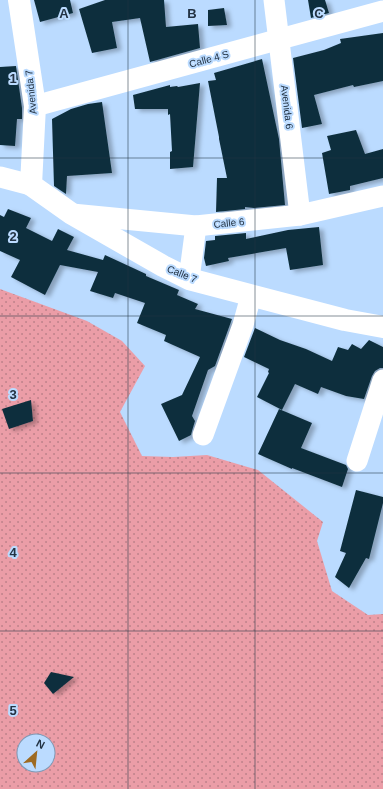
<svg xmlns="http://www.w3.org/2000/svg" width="383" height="789" font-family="Helvetica,sans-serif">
<defs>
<pattern id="grass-dots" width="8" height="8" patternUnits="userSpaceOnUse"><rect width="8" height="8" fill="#eb9da7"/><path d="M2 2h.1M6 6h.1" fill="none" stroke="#be818a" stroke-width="1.8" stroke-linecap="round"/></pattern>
<filter id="shadow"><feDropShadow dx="4.5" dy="2.5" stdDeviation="2" flood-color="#0004"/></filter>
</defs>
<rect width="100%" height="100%" fill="#bbdbff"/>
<path fill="url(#grass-dots)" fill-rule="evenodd" d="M0 289 87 321 122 341 145 366 120 412 142 456 173 457 207 455 258 470 323 522 317 541 332 591 368 615 383 614V789H0ZM24 741H48V765H24Z"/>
<g fill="#102f3d" filter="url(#shadow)">
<polygon points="34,0 70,0 73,13 40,22"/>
<polygon points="105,0 164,0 166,27 198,24 200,48 150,62 140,18 112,22 117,48 92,53 79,9"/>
<polygon points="308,0 325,0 329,13 311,18"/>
<polygon points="224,8 227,25 208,26 208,10"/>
<polygon points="383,33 383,81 354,87 353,85 314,95 322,124 302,128 293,58 324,50 341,43 340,39"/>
<polygon points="262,59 279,139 285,205 254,208 245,207 245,209 216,212 217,178 227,178 219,139 219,136 219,137 208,81 216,80 214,73"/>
<polygon points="16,66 22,108 22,119 17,119 15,146 0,145 0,67"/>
<polygon points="200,83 193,167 170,169 170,152 172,151 170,114 168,115 168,109 135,109 133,95 170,85 170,87 177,86 178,87"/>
<polygon points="102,102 112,173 67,176 66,194 54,186 52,119 71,109 88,104"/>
<polygon points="356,130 365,154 383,149 383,178 350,186 350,190 329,194 322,153 331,150 327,136"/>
<polygon points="8,209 31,218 26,228 52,241 58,229 74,237 67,250 103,260 105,255 146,274 146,276 179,290 177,295 198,304 195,309 232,319 215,366 208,370 192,416 195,421 192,431 191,435 179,441 161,404 182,395 200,357 164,341 166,335 137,323 145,303 115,293 113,298 90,291 98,272 60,265 45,295 11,277 20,260 0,251 0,215 4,217"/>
<polygon points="319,227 323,265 290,270 286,248 228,258 229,261 206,266 204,258 206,241 215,240 215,236 246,233 246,239 288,230"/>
<polygon points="255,328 280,340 306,349 332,361 338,347 348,350 352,344 361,349 369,340 383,347 383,368 380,368 375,371 372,376 364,399 346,396 321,387 318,394 295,384 282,410 257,397 269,373 268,372 269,369 244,357"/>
<polygon points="31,400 33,421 9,429 2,409"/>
<polygon points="279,409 312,423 301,448 346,465 348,469 342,487 292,468 292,469 258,454"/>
<polygon points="356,490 383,497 383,503 369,559 366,558 349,588 335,577 346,553 340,551"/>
<polygon points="51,672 74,677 53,694 44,683"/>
</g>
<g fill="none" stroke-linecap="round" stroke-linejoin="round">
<g stroke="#fff" stroke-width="21">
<polyline points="274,0 300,215"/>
<polyline points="35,106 383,11"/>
<polyline points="0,177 31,185"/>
<polyline points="72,214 196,226 300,215 383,196"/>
<polyline points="189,279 196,226"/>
<polyline points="203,435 243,325 251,296"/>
<polyline points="357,461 383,380"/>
</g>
<polyline stroke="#fff" stroke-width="22" points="19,0 35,106 31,185 72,214 163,266 189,279 345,320 383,327"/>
</g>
<path fill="none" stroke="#233344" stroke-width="1" stroke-opacity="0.55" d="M128 0V789M255 0V789M0 158H383M0 316H383M0 473H383M0 631H383"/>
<g text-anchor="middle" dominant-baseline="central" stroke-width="4" stroke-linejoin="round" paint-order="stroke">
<g font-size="10" fill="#233344" stroke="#bbdbff">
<text transform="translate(209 59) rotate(-15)">Calle 4 S</text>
<text transform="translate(31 92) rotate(-96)">Avenida 7</text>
<text transform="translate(287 107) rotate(83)">Avenida 6</text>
<text transform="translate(229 223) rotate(-6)">Calle 6</text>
<text transform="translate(182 274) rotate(22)">Calle 7</text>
</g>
</g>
<g font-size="13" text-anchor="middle" font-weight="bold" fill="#233344" stroke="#bbdbff" stroke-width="4" stroke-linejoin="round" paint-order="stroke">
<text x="64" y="18">A</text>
<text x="192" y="18">B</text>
<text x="319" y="18">C</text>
<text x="13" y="83">1</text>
<text x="13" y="241">2</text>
<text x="13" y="399">3</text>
<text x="13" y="557">4</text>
<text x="13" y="715">5</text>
</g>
<g transform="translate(36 753) rotate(27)"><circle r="19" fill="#bbdbff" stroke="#7e98b4"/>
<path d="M0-3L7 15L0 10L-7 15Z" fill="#9e6a21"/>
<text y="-6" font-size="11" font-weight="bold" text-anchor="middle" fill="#233344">N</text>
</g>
</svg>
